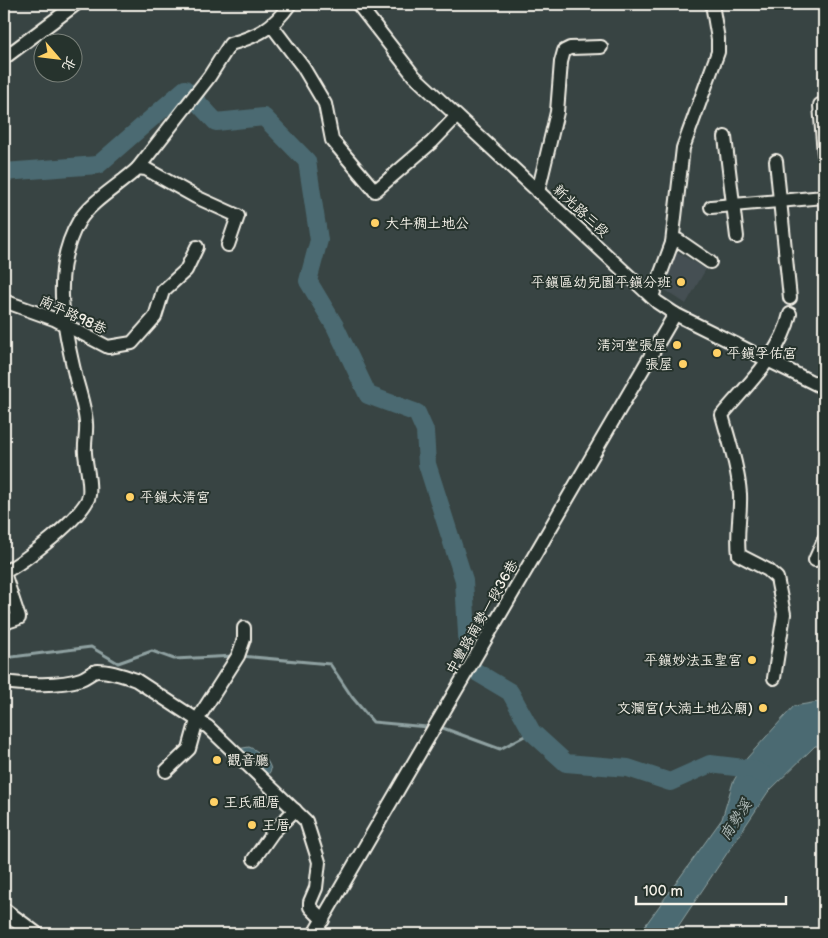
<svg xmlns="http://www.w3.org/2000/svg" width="828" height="938" font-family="'Balsamiq Sans','LXGW WenKai TC',sans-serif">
<rect width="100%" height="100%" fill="#384443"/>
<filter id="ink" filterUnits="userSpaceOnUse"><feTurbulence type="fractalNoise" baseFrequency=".02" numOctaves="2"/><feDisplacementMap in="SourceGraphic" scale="10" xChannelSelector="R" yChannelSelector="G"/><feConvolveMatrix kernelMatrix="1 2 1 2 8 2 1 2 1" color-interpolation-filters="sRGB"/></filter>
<g filter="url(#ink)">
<polygon fill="#454f52" points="670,248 706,269 686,304 661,287"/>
<g fill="#4b6b72" stroke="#8fa1a1">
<polygon points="824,701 824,746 815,746 768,792 673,934 639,934 722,819 733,782 747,758 794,706"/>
<path d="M249 747C259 751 269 759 271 770L266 778 237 749Z"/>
</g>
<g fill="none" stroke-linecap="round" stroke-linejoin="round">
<g stroke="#8fa1a1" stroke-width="3">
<polyline points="241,656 330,664 352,697 373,722 427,727"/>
<polyline points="4,658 91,647 118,663 152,651 174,659 235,656"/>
<polyline points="443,728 500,749 532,732"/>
</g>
<g stroke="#4b6b72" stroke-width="18">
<polyline points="4,172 98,165 185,89 216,122 264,117 307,161 319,240 308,281 335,326 368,395 417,413 425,431 427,464 464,580 468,652"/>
<polyline points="473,670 510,692 532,732 566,763 628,768 670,782 710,764 752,769 763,774"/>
</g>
<defs>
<g id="minor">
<polyline points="358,4 414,76 657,302 675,314 824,388"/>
<polyline points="272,26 303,67 325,104 332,140 375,191 432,142 456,117"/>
<polyline points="4,58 76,4"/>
<polyline points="820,105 824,154"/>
<polyline points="725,137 737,237"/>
<polyline points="776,161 790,298"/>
<path d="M138 168 209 77 230 44C258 36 273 28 290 4"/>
<polyline points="538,192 557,112 561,62 564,51 570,48 601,47"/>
<polyline points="711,207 824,197"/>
<polyline points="672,243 678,240 710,262"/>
<polyline points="652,297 672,243 683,148 718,52 718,39 712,4"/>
<polyline points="4,301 54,319 108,347 132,343 155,317 163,291 186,270 197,247"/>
<polyline points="815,560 824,540"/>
<path d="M4 572C22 564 87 514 89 495 91 483 86 466 85 453 84 443 87 433 86 423 85 409 80 393 76 379 64 327 50 270 79 221 91 201 120 185 138 168L146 169 196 197 238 216 228 245"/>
<polyline points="4,573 19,618 4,623"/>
<path d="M774 678 784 614 777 578 768 570 739 555C736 534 741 515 740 494 738 467 729 441 722 415 747 385 781 354 790 314"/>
<path d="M4 682C24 685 61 686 81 679 87 677 92 671 98 671 110 671 125 676 136 680L208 727 306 821 319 862 316 888 310 902V907L323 920"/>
<polyline points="166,771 189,749 197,720 238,656 244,639 244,628"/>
<polyline points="254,859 273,832 295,810"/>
<polyline points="314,934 675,314"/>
</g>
<g id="major">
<polyline points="4,911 35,934"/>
<polyline points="4,931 8,934"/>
</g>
</defs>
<use href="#minor" stroke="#f4f1e8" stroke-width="16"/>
<use href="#major" stroke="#f4f1e8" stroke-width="19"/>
<use href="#minor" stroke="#26332d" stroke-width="12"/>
<use href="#major" stroke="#26332d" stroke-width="15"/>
</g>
</g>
<g fill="#ffd166" stroke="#26332d" stroke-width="2">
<circle cx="375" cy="223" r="5"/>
<circle cx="681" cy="282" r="5"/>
<circle cx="677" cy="345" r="5"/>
<circle cx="717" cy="353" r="5"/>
<circle cx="683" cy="364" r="5"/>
<circle cx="130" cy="497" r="5"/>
<circle cx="752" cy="660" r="5"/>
<circle cx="763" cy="708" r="5"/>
<circle cx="217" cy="760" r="5"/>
<circle cx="214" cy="802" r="5"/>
<circle cx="252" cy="825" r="5"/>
</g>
<g text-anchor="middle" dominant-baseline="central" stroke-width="4" stroke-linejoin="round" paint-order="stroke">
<g font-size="14" fill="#f4f1e8" stroke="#26332d">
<text transform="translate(581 211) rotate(43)">新光路三段</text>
<text transform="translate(73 315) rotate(25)">南平路98巷</text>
<text transform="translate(482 617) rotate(-60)">中豐路南勢一段36巷</text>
</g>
<g font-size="14" fill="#f4f1e8" stroke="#26332d" text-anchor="start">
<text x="385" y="223">大牛稠土地公</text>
<text x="671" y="282" text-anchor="end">平鎮區幼兒園平鎮分班</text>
<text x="667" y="345" text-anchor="end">清河堂張屋</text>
<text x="727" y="353">平鎮孚佑宮</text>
<text x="673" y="364" text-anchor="end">張屋</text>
<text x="140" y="497">平鎮太清宮</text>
<text x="742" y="660" text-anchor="end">平鎮妙法玉聖宮</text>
<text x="753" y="708" text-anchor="end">文瀾宮(大湳土地公廟)</text>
<text x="227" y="760">觀音廳</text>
<text x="224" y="802">王氏祖厝</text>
<text x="262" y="825">王厝</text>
</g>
<g font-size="15" font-style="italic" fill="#b0bbb9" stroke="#26332d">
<text transform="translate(736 820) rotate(-57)">南勢溪</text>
</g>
</g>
<rect width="828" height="938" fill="none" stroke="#26332d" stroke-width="20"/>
<rect x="10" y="10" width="808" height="918" fill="none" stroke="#f4f1e8" stroke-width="2" filter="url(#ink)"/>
<g transform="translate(58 58) rotate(118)"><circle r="24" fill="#26332d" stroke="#787f78"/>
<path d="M0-4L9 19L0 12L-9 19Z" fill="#ffd166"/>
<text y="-8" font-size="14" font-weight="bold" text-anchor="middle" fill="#f4f1e8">北</text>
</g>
<path d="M636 896v8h150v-8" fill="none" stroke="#f4f1e8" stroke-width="2.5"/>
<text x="643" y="896" font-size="15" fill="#f4f1e8" stroke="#26332d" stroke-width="4" paint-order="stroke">100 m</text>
</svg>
